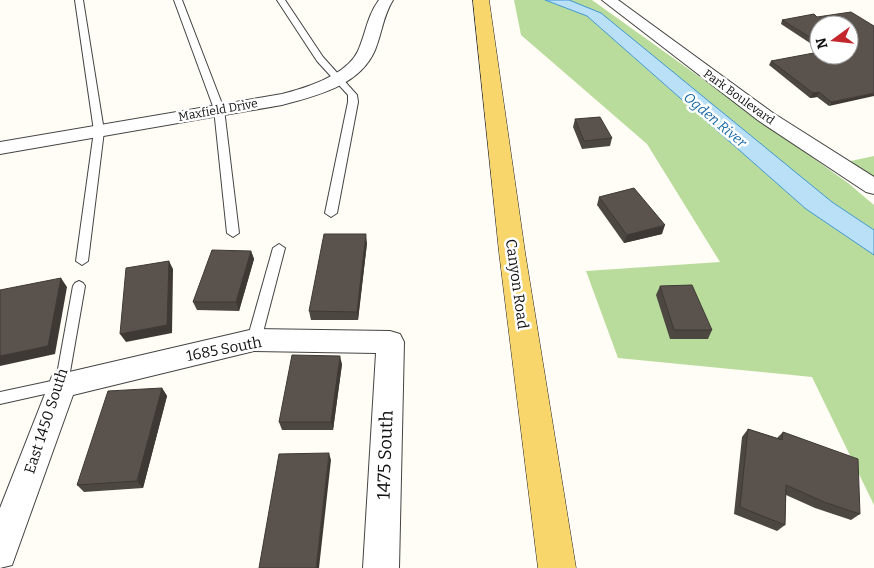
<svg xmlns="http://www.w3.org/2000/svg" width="874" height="568" font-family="Bitter,serif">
<rect width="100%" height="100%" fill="#fffdf5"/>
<g fill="#b9dc9c">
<polygon points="514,0 545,0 587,16 806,209 874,255 874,505 812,377 618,358 586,271 720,262 647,144 521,35"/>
<polygon points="569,0 592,0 848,183 874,205 874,230 832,202"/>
<polygon points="874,156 874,179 846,162"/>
</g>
<polygon fill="#b9e0f7" stroke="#3f96cf" points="545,0 569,0 601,13 832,202 874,230 874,255 806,209 587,16"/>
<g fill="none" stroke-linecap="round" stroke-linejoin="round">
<defs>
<g id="service">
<polygon points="75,0 83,0 104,131 88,261 82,265 76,261 94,131"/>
<polygon points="174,0 182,0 224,109 239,233 233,237 227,233 214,109"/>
<polygon points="277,0 285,0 323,57 357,95 358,102 337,213 331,217 325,213 348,102 348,95 317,61"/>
<polygon points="279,244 285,248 261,340 259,344 254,346 249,344 247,340 273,248"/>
<polygon points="79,281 83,283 85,286 67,389 0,404 0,392 56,380 73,286 75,283"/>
</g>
<g id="minor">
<path d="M379 0H393C383 16 382 33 375 50 360 86 315 96 282 105L0 154V142L282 94C306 88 347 75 358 51 366 33 367 16 379 0Z"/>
<polygon points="602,0 618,0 773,113 874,177 874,194 866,192 759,121"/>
<polygon points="254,329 390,331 400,334 404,342 399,568 363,568 376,353 254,351 73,395 12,565 0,568 0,508 52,376"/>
</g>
<polygon id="primary" points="473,0 489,0 525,252 576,568 538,568 499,252"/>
</defs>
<use href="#service" stroke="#444" stroke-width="2"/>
<use href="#minor" stroke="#444" stroke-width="2"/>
<use href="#primary" stroke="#222" stroke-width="1"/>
<use href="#service" fill="#fff" fill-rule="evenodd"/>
<use href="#minor" fill="#fff" fill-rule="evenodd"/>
<use href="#primary" fill="#f9d66b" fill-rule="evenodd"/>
</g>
<g fill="#4d4742">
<polygon points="817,17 874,26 829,106 817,97 810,98 769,65 771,61 849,55 819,25 819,49 781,24 782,20"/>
<polygon points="575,119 612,138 610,146 582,149 573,127"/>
<polygon points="599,197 662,234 624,243 597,205"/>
<polygon points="367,243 358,320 311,320 309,311"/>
<polygon points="251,251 254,259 239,311 197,310 193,302"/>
<polygon points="660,286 712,330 708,339 670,339 656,295"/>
<polygon points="342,364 333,430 282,430 279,422"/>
<polygon points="162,388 167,396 143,488 84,492 77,485"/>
<polygon points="748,429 777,438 783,432 860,514 851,520 815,508 786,495 785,525 777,531 734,514 742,437"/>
</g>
<g fill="#3f3936">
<polygon points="819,92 817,97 810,98 813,93"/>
<polygon points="874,93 874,96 829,106 831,102"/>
<polygon points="665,225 662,234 624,243 627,235"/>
<polygon points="366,234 367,243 358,320 357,312"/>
<polygon points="251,251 254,259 239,311 236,302"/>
<polygon points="169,261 173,269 172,333 126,342 120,334"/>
<polygon points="61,278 67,287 55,354 0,366 0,356"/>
<polygon points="340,356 342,364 333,430 331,422"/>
<polygon points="162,388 167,396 143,488 137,481"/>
<polygon points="329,453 331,460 319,568 316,568"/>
</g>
<g fill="#5a524d" stroke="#3f3936">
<polygon points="851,12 874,26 874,93 831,102 819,92 813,93 771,61 819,52 819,55 849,55 849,25 819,25 819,43 782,20 814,14 817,17"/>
<polygon points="600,117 612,138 584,141 575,119"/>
<polygon points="634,188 665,225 627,235 599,197"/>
<polygon points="324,234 366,234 357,312 309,311"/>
<polygon points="212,250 251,251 236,302 193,302"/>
<polygon points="169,261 167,325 120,334 126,268"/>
<polygon points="61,278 48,346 0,356 0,290"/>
<polygon points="692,285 712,330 674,330 660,286"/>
<polygon points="292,355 340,356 331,422 279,422"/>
<polygon points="162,388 137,481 77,485 108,391"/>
<polygon points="748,429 782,440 783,432 858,459 860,514 824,502 786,485 785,525 740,507"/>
<polygon points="329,453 316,568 259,568 279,454"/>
</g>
<g text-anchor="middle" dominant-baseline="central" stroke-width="5" stroke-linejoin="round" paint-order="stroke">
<g font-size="12" fill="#111" stroke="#fff">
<text transform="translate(739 97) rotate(36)">Park Boulevard</text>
<text transform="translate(218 110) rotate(-10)">Maxfield Drive</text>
</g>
<g font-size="14" font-style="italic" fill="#1768a6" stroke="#fff">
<text transform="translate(715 120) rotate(40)">Ogden River</text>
</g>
<g font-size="15" fill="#111" stroke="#fff">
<text transform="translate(517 284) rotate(82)">Canyon Road</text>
<text transform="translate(224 349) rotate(-11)">1685 South</text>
<text transform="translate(46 421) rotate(-72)">East 1450 South</text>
</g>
<g font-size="18" fill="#111" stroke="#fff">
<text transform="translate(385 455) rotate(-88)">1475 South</text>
</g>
</g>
<g transform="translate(834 40) rotate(255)"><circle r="24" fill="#ffffff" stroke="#a0a0a0"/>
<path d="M0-4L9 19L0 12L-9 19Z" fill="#c4262e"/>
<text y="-8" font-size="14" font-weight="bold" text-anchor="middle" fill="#111111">N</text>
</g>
</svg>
